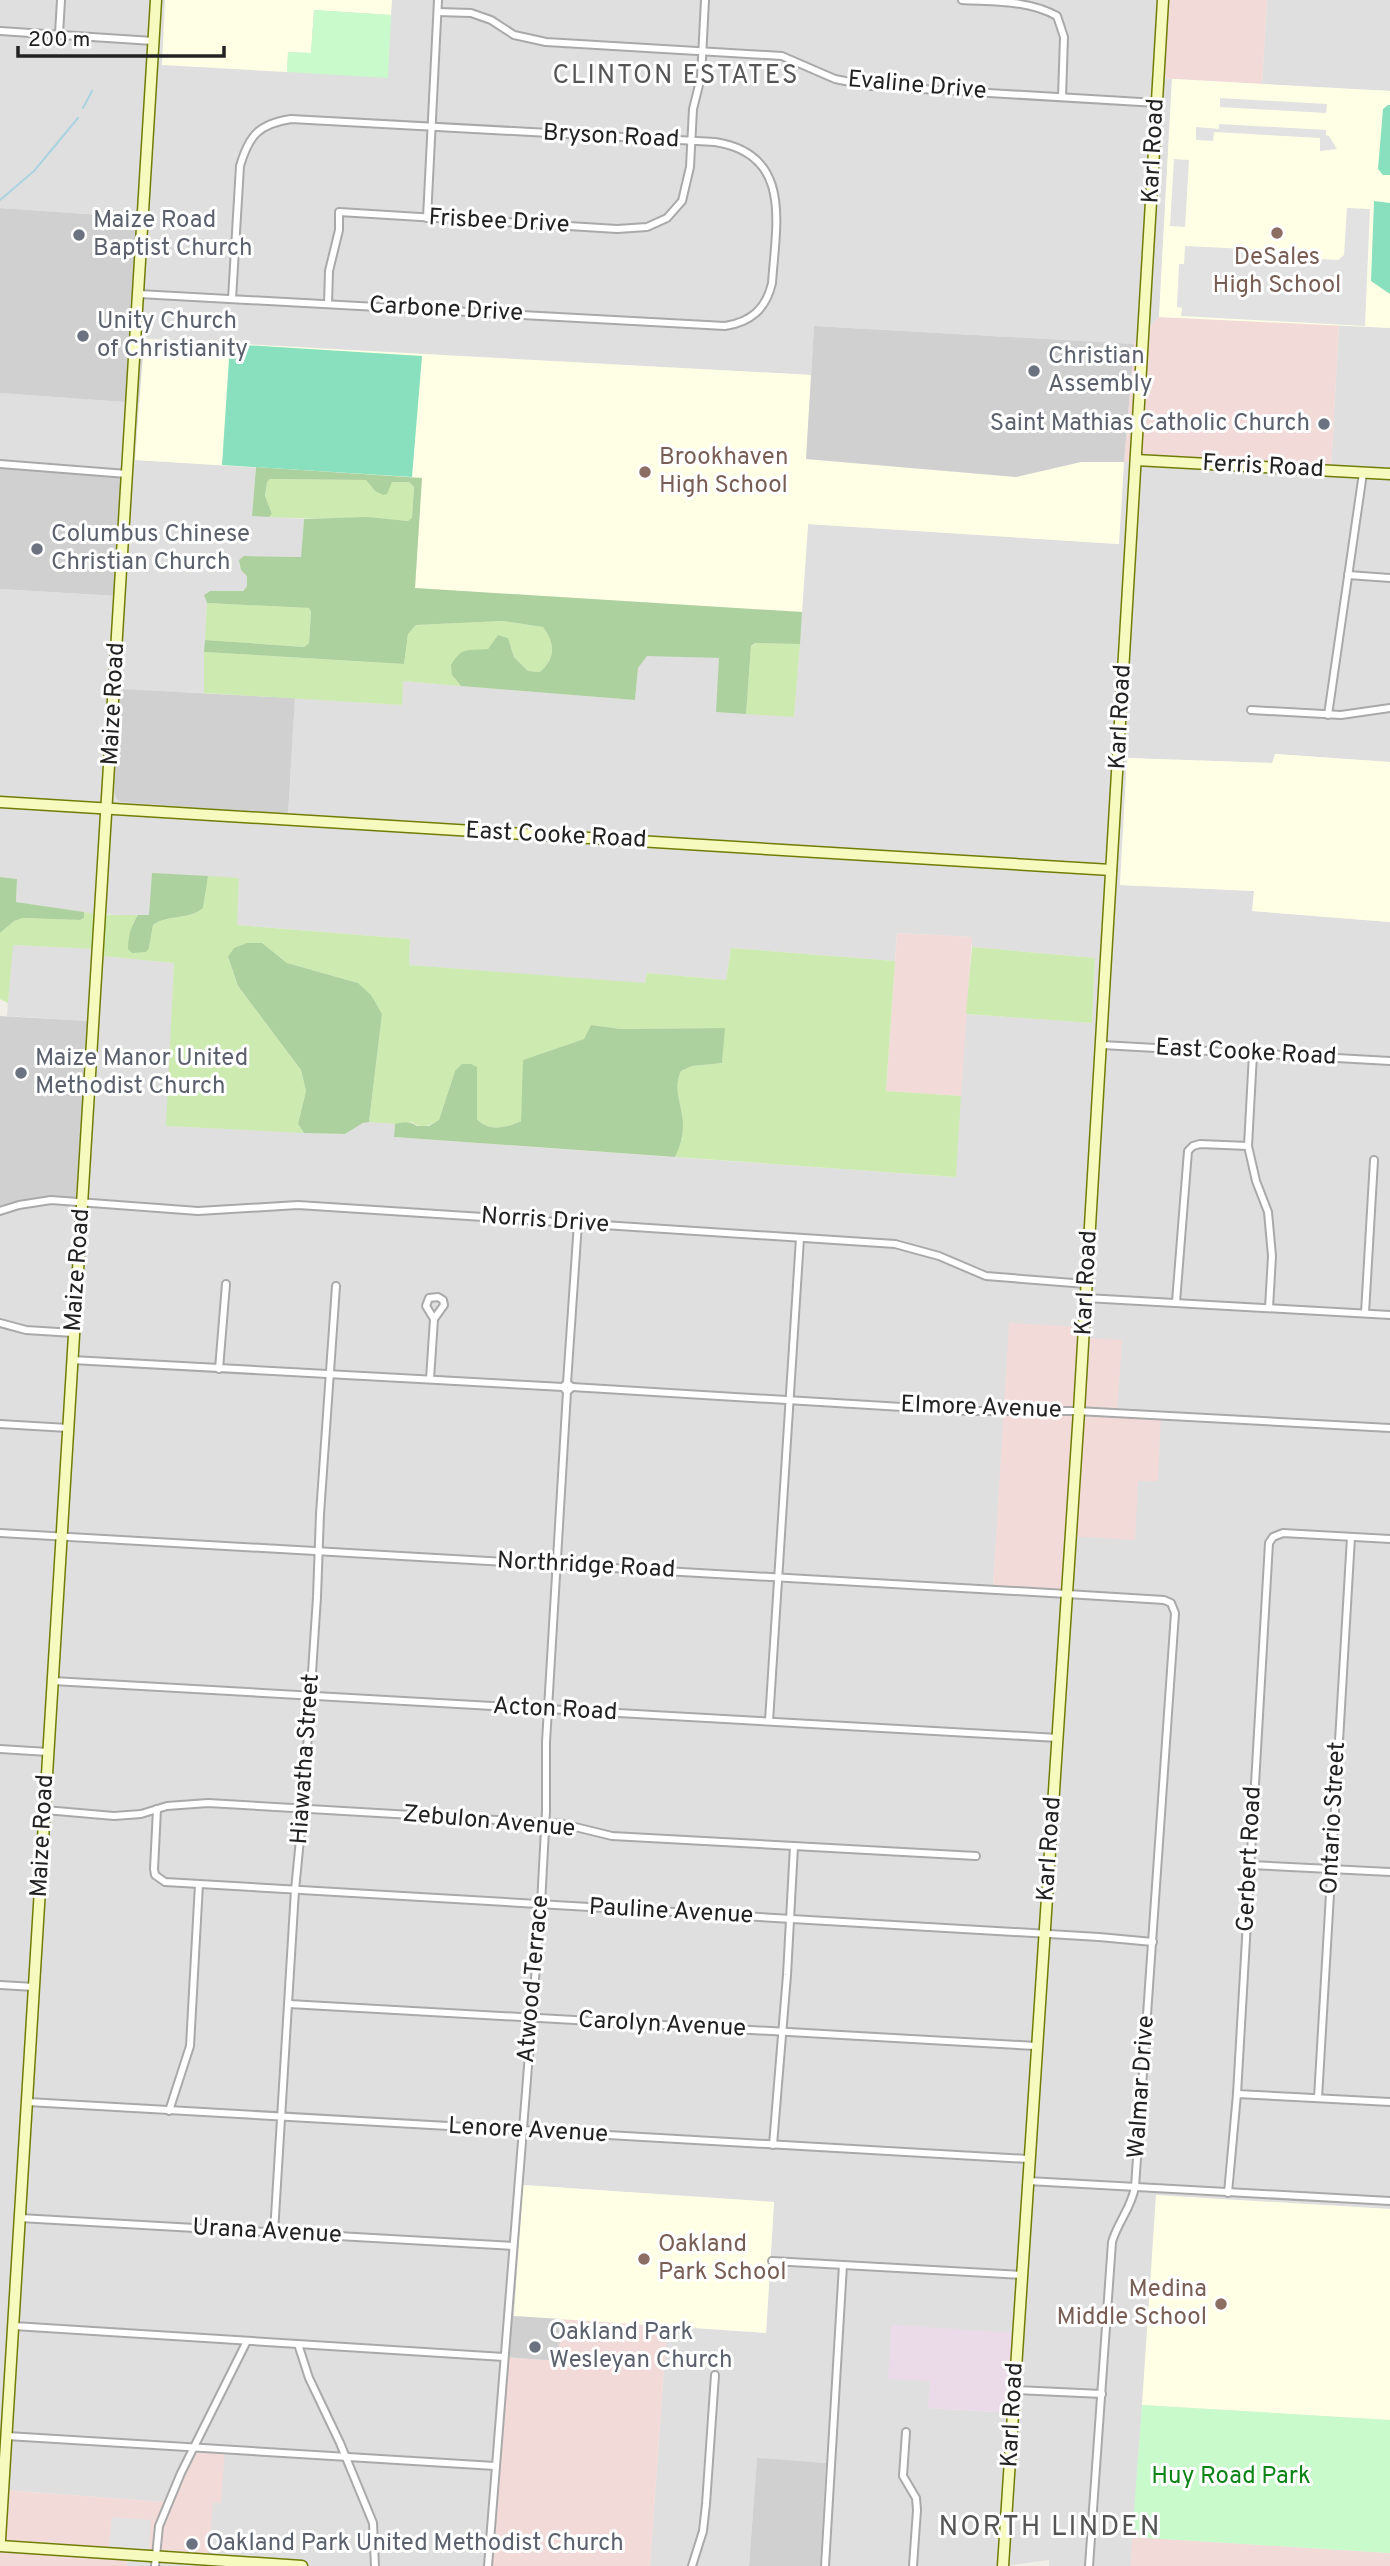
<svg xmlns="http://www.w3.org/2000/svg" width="1390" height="2566" font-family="Overpass,sans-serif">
<rect width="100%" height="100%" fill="#f2efe9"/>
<g fill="#e0dfdf" fill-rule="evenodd">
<polygon points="0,0 1165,0 1161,78 1172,79 1159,317 1134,344 814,326 811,375 136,338 143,218 0,208"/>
<polygon points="1267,0 1390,0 1390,91 1262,84"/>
<path d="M1339 324 1390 328V762L1276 754 1273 763 1127 758 1120 885 1255 891 1252 911 1390 922V2209L1157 2196 1131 2566H1049V2560L1004 2566H820L826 2463 757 2459 749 2566H650L667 2326 766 2333 774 2202 523 2185 514 2316 511 2318 507 2343 491 2566H127L128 2554 213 2503H220L183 2469 164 2502 4 2490 6 2457H0V1206L25 1200 77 1196 88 1021 7 1016 12 945 103 949 104 956 174 963 167 1126 336 1134H345L363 1123 369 1122 395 1124 394 1137 955 1177 966 1014 1092 1023 1095 958 972 947 971 937 897 933 895 961 731 948 726 980 647 973 645 984 409 965 410 939 236 925 239 879 149 916 96 914 16 902 17 879 0 877V589L117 596 123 480 116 476 0 468V393L139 403 136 460 256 467 252 515 304 519 301 557 244 556 241 570 247 575V586L242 591H210L204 595 207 603 204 693 120 690 288 814 295 698 401 705 403 681 635 700 638 668 647 655 719 658 794 717 808 524 1118 544 1124 462 1149 461 1331 470ZM1010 1323 1084 1338 1117 1413 1158 1481 1138 1480 1069 1536 993 1589ZM930 2381 1013 2413 929 2408Z"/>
</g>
<g fill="#f2dad9">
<polygon points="1165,0 1267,0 1262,84 1160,78"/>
<polygon points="1159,317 1339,324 1331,470 1149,461 1124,462 1134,344"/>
<polygon points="897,933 972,937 961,1096 886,1091"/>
<polygon points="1009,1323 1085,1327 1084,1338 1122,1340 1117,1412 1161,1414 1158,1481 1138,1481 1135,1540 1069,1536 1066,1595 993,1589"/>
<polygon points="561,2319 667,2326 650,2566 491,2566 506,2357 557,2361"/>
<polygon points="201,2448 225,2449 221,2503 213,2503 208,2560 128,2554 127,2566 0,2566 0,2457 6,2457 4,2490 164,2502 183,2469"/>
<polygon points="1132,2537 1390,2553 1390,2566 1131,2566"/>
</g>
<polygon fill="#ebdbe8" points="891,2325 1018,2333 1013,2413 928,2408 930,2381 888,2379"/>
<g fill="#ffffe5">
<polygon points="165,0 392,0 391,15 314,10 311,53 288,52 287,72 162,65"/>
<polygon points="1172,79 1390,91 1390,328 1159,317"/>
<polygon points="144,339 811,375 806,459 1016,477 1081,462 1124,462 1119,544 808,524 802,612 415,588 422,478 135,460"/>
<polygon points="1275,754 1390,762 1390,922 1252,911 1254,891 1120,885 1127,758 1272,763"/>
<polygon points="523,2185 774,2202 766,2333 514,2316"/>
<polygon points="1156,2195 1390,2209 1390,2420 1142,2405"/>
</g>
<g fill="#d0d0d0">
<polygon points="0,208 143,218 137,338 144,339 139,403 0,393"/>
<polygon points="814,326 1134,344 1124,462 1081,462 1016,477 806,459"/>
<polygon points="0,468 120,477 123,480 117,596 0,589"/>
<polygon points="120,689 295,698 288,814 121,802 116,798 114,792"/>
<polygon points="0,1016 88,1021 76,1198 45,1198 0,1206"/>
<polygon points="514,2316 561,2319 558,2361 506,2357 511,2317"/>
<polygon points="757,2458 826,2463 820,2566 749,2566"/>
</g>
<g fill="#cdebb0">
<path d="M270 479 366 480 375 491 392 482H409L414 487 412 518 409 521C362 517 316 520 269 517L272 514 265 496 267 482Z"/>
<polygon points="207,603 309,608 311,612 309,643 304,647 205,640"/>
<path d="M503 621 543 627C555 643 556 658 540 672L528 671 514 657 508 638 498 635 488 649 481 650 452 675 461 686 403 681 402 705 204 693V652L404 664 408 634 416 625Z"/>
<polygon points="755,643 800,644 794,717 746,714 751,647"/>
<path d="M208 876 239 878 237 925 410 939 409 965 645 983 647 973 726 980 731 948 895 961 886 1091 961 1096 956 1177 675 1157C680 1147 683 1137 683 1125 683 1105 672 1091 681 1071L692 1066 722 1063 724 1028 621 1029 591 1025 584 1039 524 1060 521 1121C506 1128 489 1132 477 1119V1068L471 1064 455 1071 439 1120C430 1125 422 1130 412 1122L395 1124 369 1122 382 1014 358 983 287 963 262 943H247L235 948 228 958 238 986 301 1070 306 1091 298 1124 304 1133 166 1126 174 963 103 956 106 915H138L133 923 149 948 153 925C168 914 190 920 203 908Z"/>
<polygon points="84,912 96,914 95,949 13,945 8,1003 0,999 0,933 14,921 23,918 80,920 84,918"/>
<polygon points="972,947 1095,958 1092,1023 966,1014"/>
</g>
<g fill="#add19e">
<path d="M256 467 422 478 415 588 802 612 800 644 755 643 751 646 746 714 716 712 719 658 647 656 638 668 635 700 461 686 452 675 451 665C462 646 468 651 488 649L498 635 508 638 514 657 528 671 540 672C556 658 555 643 543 627L503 621 416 625 408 634 404 664 204 652 205 640 304 647 309 643 311 612 309 608 207 603 204 595 210 591H243L247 586V576L241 570 239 560 244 556 301 557 304 519 367 517 408 521 412 518 414 487 409 482H392L387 494 383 495 375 491 366 480 270 479 267 482 265 496 272 514 269 517 252 516Z"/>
<path d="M152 873 208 876 203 908C190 920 168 914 153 925L149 948 146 952 132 953 128 949C128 936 131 926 138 915H149Z"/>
<polygon points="0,877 17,879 16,902 84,912 84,918 80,920 23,918 14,921 0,933"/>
<polygon points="247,943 262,943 287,963 358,983 371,995 382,1014 369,1122 363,1123 345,1134 304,1133 298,1124 306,1091 301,1070 238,986 228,957 234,948"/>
<path d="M591 1025 621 1029 725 1028 722 1063 692 1066 681 1071C672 1091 683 1105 683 1125 683 1137 680 1147 675 1157L394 1137 395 1124C403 1122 410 1121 417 1126H429L439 1120 455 1071 462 1064H471L477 1067V1119C489 1132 506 1128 521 1121L523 1060 584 1039Z"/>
</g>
<g fill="#c8facc">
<polygon points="314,10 391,15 388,78 287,72 288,52 311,53"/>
<polygon points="1142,2405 1390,2420 1390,2553 1132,2537"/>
</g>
<g fill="#88e0be">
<polygon points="1388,105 1390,105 1390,175 1383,175 1378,169 1383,109"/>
<polygon points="1374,201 1390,203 1390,294 1371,281"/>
<polygon points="230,344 422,356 412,477 222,465"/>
</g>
<g fill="#e2e2e2">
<polygon points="1220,98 1327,104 1326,113 1220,107"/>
<polygon points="1219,124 1326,130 1326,135 1329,136 1337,149 1320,151 1320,138 1214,132 1213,141 1196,140 1196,127 1219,129"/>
<polygon points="1174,159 1189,160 1185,227 1170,226"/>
<polygon points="1347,208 1370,209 1365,326 1181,316 1182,308 1177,307 1179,264 1184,264 1185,246 1285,251 1287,257 1338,260 1344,255"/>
<polygon points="112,2517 151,2520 149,2549 109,2547"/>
</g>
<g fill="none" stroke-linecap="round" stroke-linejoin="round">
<g stroke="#aad3df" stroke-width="2">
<polyline points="83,108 92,91"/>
<polyline points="0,200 34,171 78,118"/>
</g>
<defs>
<g id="street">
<path d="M962 0C995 2 1028 0 1057 16L1064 37 1062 97"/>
<polyline points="438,12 471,13 491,20 514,35 546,42 782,56 835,79 871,86 1157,103"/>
<polyline points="0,31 153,41"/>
<polyline points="59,34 61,0"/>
<polyline points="427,218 438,0"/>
<path d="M139 294 725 326C751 322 766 309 772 283 776 224 793 154 715 142L291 119C259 124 249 135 240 166L232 299"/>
<polyline points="328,304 329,271 339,230 339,212 617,229 647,227 667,218 682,201 690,167 693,109 701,77 705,0"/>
<polyline points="0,464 127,474"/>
<polyline points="1348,575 1390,578"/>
<polyline points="1251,710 1341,715 1390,708"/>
<polyline points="1328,715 1363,473"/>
<polyline points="1102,1045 1390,1061"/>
<polyline points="1253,1054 1248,1146 1256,1181 1268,1212 1272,1256 1269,1308"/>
<polyline points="0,1211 19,1205 51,1200 198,1211 298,1205 895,1244 939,1256 986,1276 1086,1284"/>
<polyline points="1086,1298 1390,1315"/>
<polyline points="1176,1302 1188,1151 1193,1146 1200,1144 1248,1146"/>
<polyline points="1365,1313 1374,1160"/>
<polyline points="0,1323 26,1330 74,1333"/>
<polyline points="72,1360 563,1387 567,1392 572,1387 567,1383 563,1387"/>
<polyline points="219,1369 226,1284"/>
<polyline points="430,1379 434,1319 444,1305 443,1300 438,1297 429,1298 426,1306 434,1319"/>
<polyline points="567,1383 578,1223"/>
<polyline points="572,1387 968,1411 1077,1411 1390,1428"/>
<polyline points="0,1424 68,1428"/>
<path d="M0 1533 1067 1594 1164 1600 1171 1603 1175 1613 1135 2187C1131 2209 1118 2221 1112 2242L1089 2566"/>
<polyline points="53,1681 1058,1738"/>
<polyline points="769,1721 800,1238"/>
<polyline points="0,1749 48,1752"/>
<polyline points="157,1809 154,1869 155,1875 165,1882 1099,1937 1153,1942"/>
<polyline points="45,1810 114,1816 141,1814 167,1806 208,1803 563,1824 612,1836 976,1856"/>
<polyline points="1250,1865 1390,1872"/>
<polyline points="0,1985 34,1987"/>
<polyline points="289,2004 1036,2046"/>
<polyline points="1237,2094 1390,2102"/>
<polyline points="1318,2098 1351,1537"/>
<polyline points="28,2102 1028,2159"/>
<polyline points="169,2111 190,2046 199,1884"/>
<polyline points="773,2145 787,1975 794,1846"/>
<polyline points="1028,2181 1390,2201"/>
<polyline points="1228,2193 1237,2094 1269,1543 1273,1537 1283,1533 1390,1539"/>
<polyline points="20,2218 513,2246"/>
<polyline points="274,2233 295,1890 303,1809 317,1597 320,1514 336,1286"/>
<polyline points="772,2261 1022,2275"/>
<polyline points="14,2326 504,2357"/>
<polyline points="298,2344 309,2378 340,2443 373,2523 375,2566"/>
<polyline points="1014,2390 1102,2394"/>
<polyline points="906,2432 903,2476 916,2498 917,2510 913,2566"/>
<polyline points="7,2436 495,2466"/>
<polyline points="155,2566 159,2526 181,2473 247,2341"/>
<polyline points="488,2566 541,1904 546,1811 546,1742 567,1392"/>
<polyline points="692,2566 703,2531 706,2504 715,2375"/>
<polyline points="825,2566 843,2265"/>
</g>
<g id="secondary">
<polyline points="1136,460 1390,474"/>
<polyline points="0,802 1111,870"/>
<polyline points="0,2540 156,0"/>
<polyline points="0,2546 302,2566"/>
<polyline points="1003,2566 1079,1411 1163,0"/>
</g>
</defs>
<use href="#street" stroke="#a9a9a9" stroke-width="10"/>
<use href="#secondary" stroke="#707d05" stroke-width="13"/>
<use href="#street" stroke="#fff" stroke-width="6"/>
<use href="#secondary" stroke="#f7fabf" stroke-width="10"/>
</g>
<g fill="#8d6e63" stroke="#fff" stroke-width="2.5">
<circle cx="1277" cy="233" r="7"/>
<circle cx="645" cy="472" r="7"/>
<circle cx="644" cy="2259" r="7"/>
<circle cx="1221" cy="2304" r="7"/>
</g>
<g fill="#6b7280" stroke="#fff" stroke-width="2.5">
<circle cx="79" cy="235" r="7"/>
<circle cx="83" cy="336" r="7"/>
<circle cx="1034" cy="371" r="7"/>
<circle cx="1324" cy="424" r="7"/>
<circle cx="37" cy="549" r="7"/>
<circle cx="21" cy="1073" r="7"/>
<circle cx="535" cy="2347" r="7"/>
<circle cx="192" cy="2544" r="7"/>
</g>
<g text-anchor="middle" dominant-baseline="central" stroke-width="6" stroke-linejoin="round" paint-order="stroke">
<g font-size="24" fill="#222" stroke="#fff">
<text transform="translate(917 86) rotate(5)">Evaline Drive</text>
<text transform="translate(611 137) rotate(3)">Bryson Road</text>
<text transform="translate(1154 151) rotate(-87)">Karl Road</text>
<text transform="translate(499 222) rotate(3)">Frisbee Drive</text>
<text transform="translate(446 310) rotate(3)">Carbone Drive</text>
<text transform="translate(1263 467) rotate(3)">Ferris Road</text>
<text transform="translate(114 704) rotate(-87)">Maize Road</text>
<text transform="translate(1121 717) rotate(-87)">Karl Road</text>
<text transform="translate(556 836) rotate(3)">East Cooke Road</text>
<text transform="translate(1246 1053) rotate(3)">East Cooke Road</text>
<text transform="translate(545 1221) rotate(4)">Norris Drive</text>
<text transform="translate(78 1270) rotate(-86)">Maize Road</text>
<text transform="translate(1087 1283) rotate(-87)">Karl Road</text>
<text transform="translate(981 1408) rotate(2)">Elmore Avenue</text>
<text transform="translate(586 1566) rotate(3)">Northridge Road</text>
<text transform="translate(555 1710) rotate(3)">Acton Road</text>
<text transform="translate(306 1759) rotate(-86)">Hiawatha Street</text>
<text transform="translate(1334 1818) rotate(-87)">Ontario Street</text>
<text transform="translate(489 1822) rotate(5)">Zebulon Avenue</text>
<text transform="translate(43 1836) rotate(-87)">Maize Road</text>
<text transform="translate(1050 1849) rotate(-86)">Karl Road</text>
<text transform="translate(1250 1859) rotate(-87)">Gerbert Road</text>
<text transform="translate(671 1912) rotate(3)">Pauline Avenue</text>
<text transform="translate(534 1979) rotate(-85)">Atwood Terrace</text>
<text transform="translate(662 2025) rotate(3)">Carolyn Avenue</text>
<text transform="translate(1142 2087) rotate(-86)">Walmar Drive</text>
<text transform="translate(528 2131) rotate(3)">Lenore Avenue</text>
<text transform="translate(267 2232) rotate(3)">Urana Avenue</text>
<text transform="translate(1013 2415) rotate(-87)">Karl Road</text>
</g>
<g font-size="24" fill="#5b616d" stroke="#fff" text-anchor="start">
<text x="93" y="221">Maize Road<tspan x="93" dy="28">Baptist Church</tspan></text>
<text x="97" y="322">Unity Church<tspan x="97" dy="28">of Christianity</tspan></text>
<text x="1048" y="357">Christian<tspan x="1048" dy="28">Assembly</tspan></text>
<text x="1310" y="424" text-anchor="end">Saint Mathias Catholic Church</text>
<text x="51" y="535">Columbus Chinese<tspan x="51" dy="28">Christian Church</tspan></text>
<text x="35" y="1059">Maize Manor United<tspan x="35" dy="28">Methodist Church</tspan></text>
<text x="549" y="2333">Oakland Park<tspan x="549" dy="28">Wesleyan Church</tspan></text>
<text x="206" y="2544">Oakland Park United Methodist Church</text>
</g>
<g font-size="24" fill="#785e54" stroke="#fff" text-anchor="start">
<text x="1277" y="258" text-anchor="middle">DeSales<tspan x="1277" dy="28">High School</tspan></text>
<text x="659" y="458">Brookhaven<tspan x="659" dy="28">High School</tspan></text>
<text x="658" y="2245">Oakland<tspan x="658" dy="28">Park School</tspan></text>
<text x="1207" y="2290" text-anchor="end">Medina<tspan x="1207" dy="28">Middle School</tspan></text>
</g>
<g font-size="24" fill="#0c8416" stroke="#fff">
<text x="1231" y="2477">Huy Road Park</text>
</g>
<g font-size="26" letter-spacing="2" fill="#555" stroke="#fff">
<text x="676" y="76">CLINTON ESTATES</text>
</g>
<g font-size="28" letter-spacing="2" fill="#555" stroke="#fff">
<text x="1050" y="2528">NORTH LINDEN</text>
</g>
</g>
<path d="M18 46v10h206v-10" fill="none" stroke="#222222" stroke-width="3.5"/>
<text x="28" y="46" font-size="21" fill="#222222" stroke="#ffffff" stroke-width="5" paint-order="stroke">200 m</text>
</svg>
